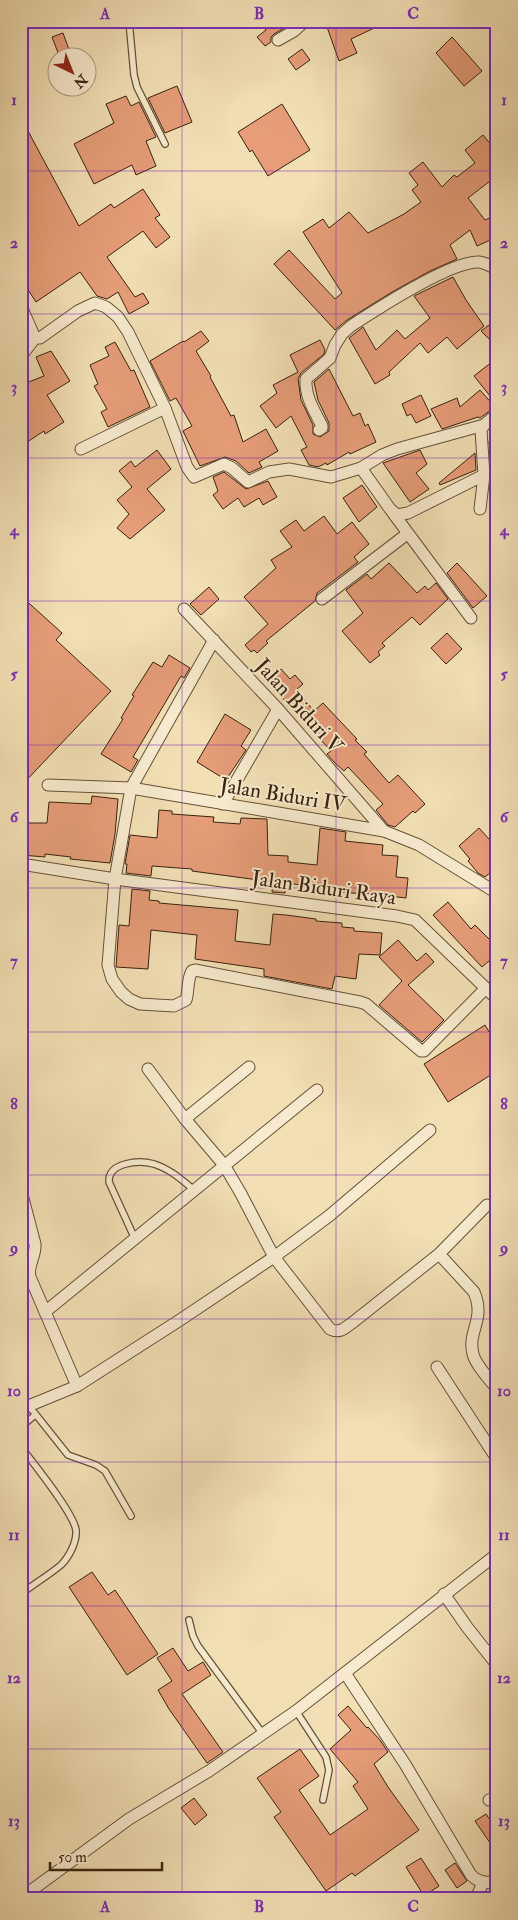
<svg xmlns="http://www.w3.org/2000/svg" width="518" height="1920" font-family="'IM FELL Double Pica',serif">
<rect width="100%" height="100%" fill="#f2dfb4"/>
<filter id="stains"><feTurbulence type="fractalNoise" baseFrequency=".004" numOctaves="4"/><feColorMatrix values="0 0 0 0 .2 0 0 0 0 .09 0 0 0 0 .02 0 0 0 .5 -.17"/></filter>
<radialGradient id="worn" r=".72"><stop offset=".6" stop-color="#630" stop-opacity="0"/><stop offset="1" stop-color="#630" stop-opacity=".3"/></radialGradient>
<g fill="#e69d78" stroke="#38210e">
<polygon points="260,21 282,21 286,27 274,34 271,37 271,42 265,46 257,37 266,30"/>
<polygon points="342,21 389,21 351,39 357,53 339,61 327,27"/>
<polygon points="63,33 72,58 60,58 52,37"/>
<polygon points="452,37 482,71 464,86 436,53"/>
<polygon points="302,49 310,60 296,70 288,59"/>
<polygon points="177,86 192,122 165,133 148,98"/>
<polygon points="126,96 131,106 139,102 156,137 146,141 156,166 136,175 132,165 94,184 74,144 114,123 106,104"/>
<polygon points="282,104 310,150 268,176 252,150 250,152 238,132"/>
<polygon points="21,118 79,226 111,204 114,208 143,189 160,215 155,218 170,237 156,248 143,231 107,257 135,297 143,293 149,303 129,314 118,292 107,299 97,296 80,272 36,302 21,279"/>
<polygon points="483,135 497,152 497,189 490,181 468,198 485,220 497,215 497,237 477,246 470,230 450,245 457,259 430,271 392,292 347,320 335,330 274,264 289,250 335,299 342,293 303,232 323,219 329,228 349,212 368,233 404,214 421,202 412,190 418,185 409,173 423,162 442,187 454,175 457,177 475,163 465,150"/>
<polygon points="453,277 466,300 484,326 457,349 447,337 428,353 420,343 389,372 390,375 375,384 349,338 363,327 376,350 397,330 405,339 430,318 414,296"/>
<polygon points="497,319 497,347 481,331"/>
<polygon points="201,331 209,341 196,351 211,376 210,377 231,416 234,415 243,442 266,429 278,451 259,462 262,467 249,473 236,461 225,457 200,466 183,431 192,426 176,398 170,401 150,361 183,341 184,342"/>
<polygon points="320,340 325,350 324,354 301,373 298,379 301,400 313,425 313,434 320,437 329,431 329,423 318,400 314,382 329,369 353,416 360,413 365,426 368,424 376,442 350,454 349,452 327,465 326,463 318,467 309,465 301,450 307,447 291,416 276,428 260,406 277,393 273,385 298,372 290,355"/>
<polygon points="115,342 131,371 134,370 150,407 108,427 101,412 107,409 94,386 98,384 90,365 109,356 105,347"/>
<polygon points="51,351 70,381 47,395 64,422 45,434 44,431 21,446 21,385 44,376 36,357"/>
<polygon points="497,358 497,390 490,396 474,376"/>
<polygon points="480,390 495,407 480,418 478,417 442,429 431,409 457,398 460,407"/>
<polygon points="421,395 431,416 416,423 411,414 407,416 402,404"/>
<polygon points="497,435 497,462 491,464 489,441"/>
<polygon points="157,450 171,469 147,489 165,510 130,539 117,528 129,514 117,500 132,487 119,471 131,461 135,467"/>
<polygon points="420,450 427,464 416,473 429,489 410,502 383,463"/>
<polygon points="475,453 476,470 440,485 439,483"/>
<polygon points="224,472 246,489 268,481 277,497 263,505 259,498 244,507 238,498 223,509 213,495 218,491 213,477"/>
<polygon points="362,485 377,507 359,522 343,498"/>
<polygon points="324,516 337,534 352,522 369,544 354,557 358,562 317,593 315,601 266,641 268,643 257,653 254,650 251,652 245,645 268,624 244,597 276,568 271,560 292,547 280,531 296,520 304,531"/>
<polygon points="389,563 417,593 425,586 428,590 436,583 448,599 420,625 412,617 382,643 385,646 378,652 380,655 370,663 342,631 363,613 346,590 367,574 371,579"/>
<polygon points="457,563 487,596 473,608 447,573"/>
<polygon points="209,587 219,599 201,615 190,604"/>
<polygon points="21,596 62,633 56,640 111,691 21,786"/>
<polygon points="447,633 462,649 446,664 431,648"/>
<polygon points="169,655 190,668 184,678 181,676 133,757 138,760 131,772 101,754 123,719 121,718 134,696 132,695 153,662 162,667"/>
<polygon points="281,669 290,679 295,675 303,684 296,690 314,711 323,703 357,739 355,740 367,752 364,754 389,783 398,775 425,804 415,813 413,811 395,827 388,825 376,810 383,804 348,767 344,771 335,763 327,754 331,751 267,681"/>
<polygon points="225,714 251,730 241,746 246,750 226,780 197,762"/>
<polygon points="92,796 118,799 115,834 110,863 70,859 71,857 45,854 45,857 21,855 21,823 47,823 49,802 91,804"/>
<polygon points="159,810 172,811 172,814 214,817 213,822 240,824 241,818 267,819 268,855 288,856 288,862 317,865 320,828 346,832 345,841 383,845 382,855 398,856 396,877 408,878 406,898 365,893 365,894 340,892 340,890 286,883 285,893 272,892 273,882 192,871 192,869 152,866 151,876 126,873 127,864 125,864 130,835 157,838"/>
<polygon points="479,828 497,848 497,867 485,877 478,873 468,861 470,859 459,846"/>
<polygon points="132,889 150,891 149,900 159,901 159,903 238,910 235,941 270,945 273,914 286,915 316,919 316,921 342,923 342,927 354,928 354,931 382,933 380,955 359,954 356,979 335,976 332,989 264,976 264,969 195,959 197,935 151,930 148,969 116,967 119,925 129,926"/>
<polygon points="448,902 471,929 475,925 497,947 497,954 482,967 433,915"/>
<polygon points="398,940 417,961 426,953 434,962 408,985 444,1020 422,1042 379,1005 402,981 379,957"/>
<polygon points="485,1025 497,1045 497,1071 448,1102 424,1064"/>
<polygon points="92,1572 108,1595 115,1590 158,1654 127,1675 69,1587"/>
<polygon points="173,1648 188,1671 203,1662 211,1675 182,1694 223,1752 207,1763 169,1709 158,1690 172,1681 157,1658"/>
<polygon points="348,1706 367,1728 368,1727 380,1740 388,1752 374,1764 388,1787 419,1830 355,1876 352,1873 326,1891 274,1817 281,1812 257,1778 300,1749 319,1776 299,1790 330,1835 368,1809 353,1786 358,1782 330,1749 351,1730 338,1715"/>
<polygon points="194,1798 207,1815 195,1825 181,1808"/>
<polygon points="486,1814 497,1831 497,1853 475,1821"/>
<polygon points="421,1858 439,1886 424,1896 406,1867"/>
<polygon points="455,1863 467,1881 457,1888 445,1870"/>
</g>
<g fill="none" stroke-linecap="round" stroke-linejoin="round">
<defs>
<g id="lane">
<polyline points="129,21 134,75 137,87 165,144"/>
<path d="M135 1239 109 1182C108 1162 139 1160 154 1164 170 1169 182 1180 194 1190"/>
<polyline points="29,1406 68,1455 96,1465 105,1471 131,1516"/>
<polyline points="21,1427 35,1415"/>
<path d="M21 1447C34 1464 73 1512 76 1530 77 1542 69 1557 61 1565 49 1575 34 1584 21 1594"/>
<polyline points="189,1620 193,1636 198,1646 263,1734"/>
<polyline points="296,1711 326,1757 329,1770 323,1800"/>
</g>
<g id="street">
<polyline points="278,40 294,31 305,21"/>
<polyline points="21,306 35,338 40,338 78,311 95,303 106,307 118,317 128,332 165,408 187,467 194,477 224,464 232,468 248,482 269,472 289,469 331,477 361,468 382,455 397,449 484,425"/>
<polyline points="21,356 35,338"/>
<path d="M319 430 322 428V426C314 410 305 397 306 379L330 358 335 345 342 334 351 326C377 309 451 261 479 262 487 263 491 266 497 270"/>
<polyline points="81,449 165,408"/>
<polyline points="361,468 390,509 397,515 408,513 484,475"/>
<polyline points="480,509 484,475 481,430 484,425 497,414"/>
<polyline points="393,513 471,618"/>
<polyline points="322,599 407,534"/>
<polyline points="184,609 278,709 384,831"/>
<path d="M214 640 131 788 115 879 108 965 112 979 121 992 129 999 140 1004 174 1006 186 1000C189 990 187 979 192 971L195 970 360 1002 366 1004 421 1051H424L485 989"/>
<polyline points="48,785 131,788 384,831 419,845 497,893"/>
<polyline points="223,804 278,709"/>
<polyline points="21,864 115,879 397,916 415,920 497,999"/>
<path d="M148 1069 185 1119 224 1165 240 1192 274 1257 330 1329C340 1334 345 1328 352 1323L439 1254 487 1205"/>
<polyline points="185,1119 249,1067"/>
<path d="M21 1191 35 1244C36 1257 27 1265 30 1277L77 1386"/>
<path d="M439 1254 474 1292C486 1320 467 1331 473 1354 475 1364 490 1380 497 1389"/>
<polyline points="45,1312 317,1090"/>
<polyline points="437,1367 497,1459"/>
<polyline points="21,1409 77,1386 180,1320 274,1257 329,1216 430,1130"/>
<polyline points="444,1594 467,1627 497,1665"/>
<path d="M345 1673 405 1764 471 1875C478 1882 487 1884 497 1881"/>
<polyline points="489,1800 497,1797"/>
<polyline points="21,1898 129,1819 209,1771 296,1711 497,1554"/>
<polyline points="476,1899 483,1882"/>
</g>
</defs>
<use href="#lane" stroke="#665038" stroke-width="8"/>
<use href="#street" stroke="#665038" stroke-width="13"/>
<use href="#lane" stroke="#f7eace" stroke-width="5.5"/>
<use href="#street" stroke="#f7eace" stroke-width="11"/>
</g>
<path fill="none" stroke="#7b2cbf" stroke-width="1" stroke-opacity="0.55" d="M182 21V1899M336 21V1899M21 171H497M21 314H497M21 458H497M21 601H497M21 745H497M21 888H497M21 1032H497M21 1175H497M21 1319H497M21 1462H497M21 1606H497M21 1749H497"/>
<g text-anchor="middle" dominant-baseline="central" stroke-width="4" stroke-linejoin="round" paint-order="stroke">
<g font-size="21" fill="#38210e" stroke="#f7eace">
<text transform="translate(299 706) rotate(48)">Jalan Biduri V</text>
<text transform="translate(283 795) rotate(9)">Jalan Biduri IV</text>
<text transform="translate(324 888) rotate(8)">Jalan Biduri Raya</text>
</g>
</g>
<rect width="518" height="1920" fill="none" stroke="#f2dfb4" stroke-width="55"/>
<g transform="translate(72 72) rotate(137)"><circle r="24" fill="#f7eace" stroke="#ab9a81"/>
<path d="M0-4L9 19L0 12L-9 19Z" fill="#8f2418"/>
<text y="-8" font-size="14" font-weight="bold" text-anchor="middle" fill="#38210e">N</text>
</g>
<path d="M50 1862v8h112v-8" fill="none" stroke="#38210e" stroke-width="2.5"/>
<text x="58" y="1862" font-size="15" fill="#38210e" stroke="#f7eace" stroke-width="4" paint-order="stroke">50 m</text>
<rect x="28" y="28" width="462" height="1864" fill="none" stroke="#7b2cbf" stroke-width="2"/>
<g font-size="16" text-anchor="middle" font-weight="bold" fill="#7b2cbf">
<text x="105" y="19">A</text>
<text x="259" y="19">B</text>
<text x="413" y="19">C</text>
<text x="14" y="105">1</text>
<text x="504" y="105">1</text>
<text x="14" y="248">2</text>
<text x="504" y="248">2</text>
<text x="14" y="392">3</text>
<text x="504" y="392">3</text>
<text x="14" y="535">4</text>
<text x="504" y="535">4</text>
<text x="14" y="679">5</text>
<text x="504" y="679">5</text>
<text x="14" y="822">6</text>
<text x="504" y="822">6</text>
<text x="14" y="966">7</text>
<text x="504" y="966">7</text>
<text x="14" y="1109">8</text>
<text x="504" y="1109">8</text>
<text x="14" y="1253">9</text>
<text x="504" y="1253">9</text>
<text x="14" y="1396">10</text>
<text x="504" y="1396">10</text>
<text x="14" y="1540">11</text>
<text x="504" y="1540">11</text>
<text x="14" y="1683">12</text>
<text x="504" y="1683">12</text>
<text x="14" y="1826">13</text>
<text x="504" y="1826">13</text>
<text x="105" y="1912">A</text>
<text x="259" y="1912">B</text>
<text x="413" y="1912">C</text>
</g>
<rect width="100%" height="100%" filter="url(#stains)"/>
<rect width="100%" height="100%" fill="url(#worn)"/>
</svg>
